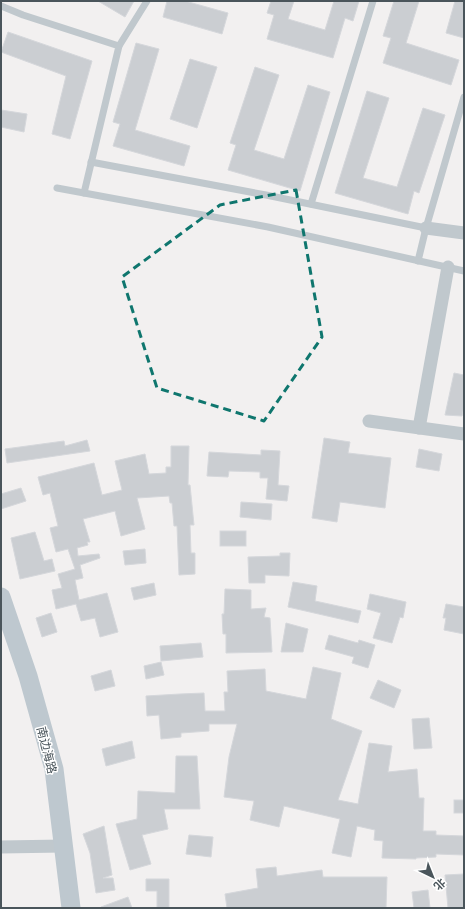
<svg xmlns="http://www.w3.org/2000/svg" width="465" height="909" font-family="Poppins,'Noto Sans SC',sans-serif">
<rect width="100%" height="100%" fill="#f2f0f0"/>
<g fill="#cbced2" stroke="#d5d7db">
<polygon points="98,1 134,1 125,17"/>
<polygon points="167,1 185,1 228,13 222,34 163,17"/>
<polygon points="271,1 294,1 288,19 325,30 334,1 359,1 353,21 345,18 333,58 267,39 274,15 267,13"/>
<polygon points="394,1 419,1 406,43 459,60 451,85 383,63 391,38 383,36"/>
<polygon points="455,1 464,1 464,38 446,33"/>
<polygon points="8,32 92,61 70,139 52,134 66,76 1,52"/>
<polygon points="136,43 159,49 135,130 190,146 184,166 113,146 120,124 113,122"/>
<polygon points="190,59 217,67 197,128 170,119"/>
<polygon points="255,67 279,75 254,150 284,159 308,85 330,92 300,191 228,170 236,145 230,143"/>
<polygon points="367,91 389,98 363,178 397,187 423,108 445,115 419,193 414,191 408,214 335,193"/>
<polygon points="1,110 27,114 24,132 1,127"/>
<polygon points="454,373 464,375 464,406 462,416 445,415"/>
<polygon points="324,438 350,442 348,453 391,458 385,508 340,502 337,522 312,518"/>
<polygon points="87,440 90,451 7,463 5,449 64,441 65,446"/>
<polygon points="171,446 189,446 188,485 190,485 194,525 190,525 191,553 195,553 195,574 179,575 177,526 174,526 172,503 170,503 169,496 137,498 145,529 121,536 115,511 83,519 90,542 87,542 88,545 77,548 78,556 99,554 100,558 80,565 83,578 75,580 79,600 107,593 118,632 100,637 95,618 81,621 76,604 56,609 52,590 62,588 58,574 75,569 68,549 56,552 50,528 58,526 50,493 43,495 38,477 94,463 102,495 122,490 115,461 145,454 149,474 166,473 166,467 171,467"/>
<polygon points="419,449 442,454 439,471 416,467"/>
<polygon points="261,450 280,451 278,485 289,486 287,501 266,499 268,478 260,478 260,472 229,471 228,477 207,476 209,452 261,455"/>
<polygon points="21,488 26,501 1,509 1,494"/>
<polygon points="241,502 272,504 271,520 240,517"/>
<rect x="220" y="531" width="26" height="15"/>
<polygon points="35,532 44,561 52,559 55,571 20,579 11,538"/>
<polygon points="145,549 146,563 125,565 123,551"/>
<polygon points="280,553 290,553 289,576 265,575 265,583 249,583 248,557 280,556"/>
<polygon points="293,582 317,586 315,601 361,611 358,623 288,607"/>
<polygon points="154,583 156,595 134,600 131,588"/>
<polygon points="225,589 251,590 251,609 266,608 264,617 270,618 272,652 226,653 226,634 223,634 222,614 224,614"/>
<polygon points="370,594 406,602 403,618 400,617 392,643 373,638 381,613 367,609"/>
<polygon points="446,604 464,607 464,634 444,630 446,618 443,618"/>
<polygon points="51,613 57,632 42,637 36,618"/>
<polygon points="286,623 308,629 303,652 281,652"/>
<polygon points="329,635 358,643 359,640 375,645 368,668 352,663 354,657 325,649"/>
<polygon points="201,643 203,657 161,661 160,646"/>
<polygon points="161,662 164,675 146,679 144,666"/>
<polygon points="313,667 341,673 331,719 362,731 338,800 358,804 369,743 392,746 388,772 417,769 419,798 424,798 423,831 436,831 436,835 464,836 464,855 436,854 436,857 416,858 416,859 382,858 383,841 374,840 375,830 357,826 351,857 332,853 340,819 284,806 279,827 250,820 254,801 224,797 229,757 237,724 209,724 209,731 181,733 181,737 161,739 159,715 147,716 146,696 180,694 204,693 205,711 225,711 224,692 228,692 227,671 265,669 266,691 306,699"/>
<polygon points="111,670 115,686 95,691 91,676"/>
<polygon points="378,680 401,690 394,708 370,698"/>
<polygon points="429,718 432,748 414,749 412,719"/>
<polygon points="132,741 135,758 106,766 102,749"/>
<polygon points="176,756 197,756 200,809 164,809 168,829 142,835 151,864 130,870 116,824 137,819 138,791 175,793"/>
<rect x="454" y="800" width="10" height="13"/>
<polygon points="104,826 112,875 103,878 113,878 115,890 96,893 90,853 83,834"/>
<polygon points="189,835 213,837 211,857 186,854"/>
<polygon points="276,867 277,876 322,870 323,877 387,877 386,908 227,908 225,894 258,888 256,869"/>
<polygon points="464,874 464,908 448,908 445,875"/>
<polygon points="146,879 169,879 169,908 157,908 157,891 146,891"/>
<polygon points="428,890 430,908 414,908 412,892"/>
<polygon points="128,897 132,908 101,908 101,907"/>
</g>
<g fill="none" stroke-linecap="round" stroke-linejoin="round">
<g stroke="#c0c8cd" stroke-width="7">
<polyline points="1,6 23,15 119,46 84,193"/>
<polyline points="119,46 147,1"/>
<polyline points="91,162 266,195 426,228 418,261"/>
<polyline points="57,188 268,227 464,271"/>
<polyline points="311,204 373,1"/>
<polyline points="426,228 464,97"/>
</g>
<g stroke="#c0c8cd" stroke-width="13">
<polyline points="426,228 464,233"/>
<polyline points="369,421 464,434"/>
<polyline points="419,428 448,267"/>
<polyline points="1,847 63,846"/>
</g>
<polyline stroke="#bec8cf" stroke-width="19" points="1,597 28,676 54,769 71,908"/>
</g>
<path fill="none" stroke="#0f766e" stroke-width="3" stroke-dasharray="8 5" stroke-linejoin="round" d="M296 190 322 337 264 421 157 388 122 277 220 205Z"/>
<g text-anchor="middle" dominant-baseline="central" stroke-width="3" stroke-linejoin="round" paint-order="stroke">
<g font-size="12" fill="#4a555b" stroke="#fff">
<text transform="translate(47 750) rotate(76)">南边海路</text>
</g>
</g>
<rect width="465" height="909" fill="none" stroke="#4a555b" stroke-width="4"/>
<g transform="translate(433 877) rotate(137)" stroke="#ffffff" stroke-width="3" paint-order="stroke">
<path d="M0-3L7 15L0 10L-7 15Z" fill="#4a555b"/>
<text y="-6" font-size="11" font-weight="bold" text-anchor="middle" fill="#4a555b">北</text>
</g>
</svg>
